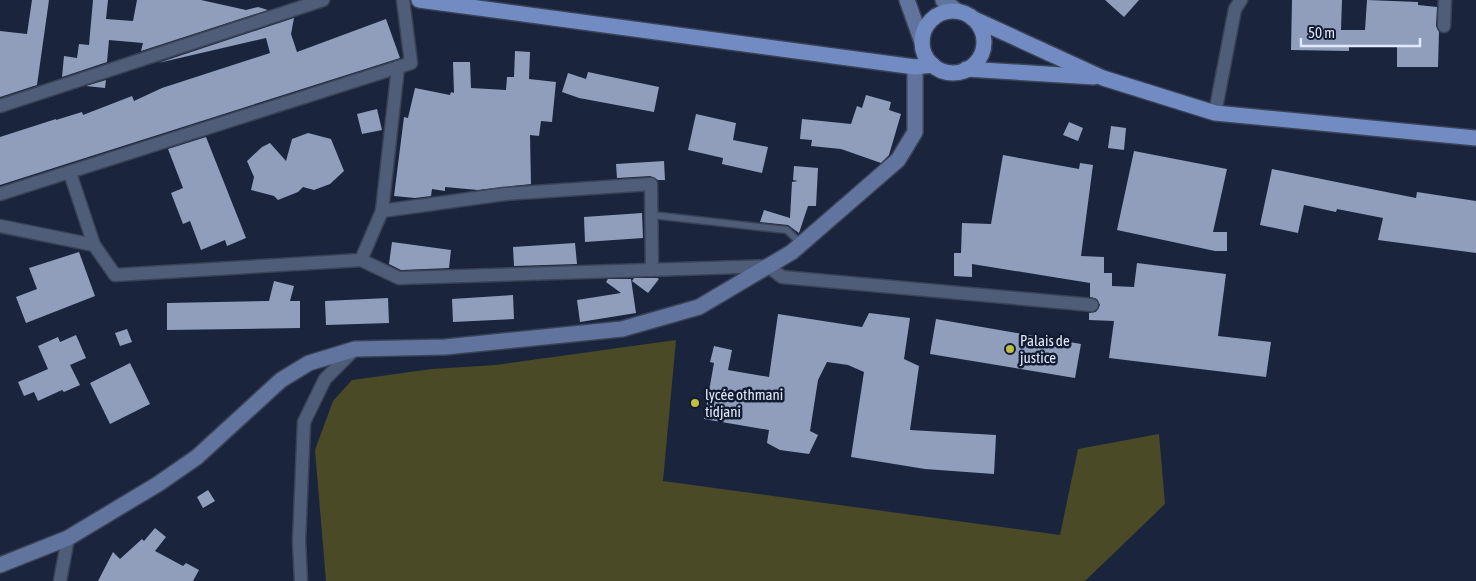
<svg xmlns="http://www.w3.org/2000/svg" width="1476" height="581" font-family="'Asap Condensed',sans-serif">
<rect width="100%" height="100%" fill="#1a253d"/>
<polygon fill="#4a4a26" points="676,340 663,481 1060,535 1078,449 1159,434 1165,504 1085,581 326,581 315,450 333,401 352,380 432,369 496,365"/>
<g fill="#909ebc">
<polygon points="32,0 49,0 37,85 0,97 0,31 27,34"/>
<polygon points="93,0 108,0 106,19 133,21 137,0 201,0 246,10 258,7 268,10 141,51 143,43 109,40 107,62 62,77 64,56 77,58 79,44 89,45"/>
<polygon points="1105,0 1139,0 1124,17"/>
<polygon points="1292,0 1342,0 1341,30 1365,30 1367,0 1418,2 1418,5 1437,7 1436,26 1439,32 1438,67 1397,67 1397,47 1349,46 1349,51 1291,50"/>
<polygon points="294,18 291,34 297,52 386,19 400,58 0,185 0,137 56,119 56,120 82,112 83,115 132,96 134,101 162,88 270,53 266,38 158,63"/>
<polygon points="515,51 530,52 529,79 556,82 552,122 541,121 539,136 530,135 531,184 478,190 445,187 445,191 432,189 431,196 415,198 394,196 404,117 408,118 415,88 450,95 451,92 454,93 453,62 470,62 471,88 506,90 507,77 514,77"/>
<polygon points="588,72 659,87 654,112 579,98 562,92 568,73 586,79"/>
<polygon points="106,80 105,88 86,86"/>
<polygon points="866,95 891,102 889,110 901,114 889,155 881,163 841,149 811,146 812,140 800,139 802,119 851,124 857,106 862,108"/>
<polygon points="377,109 382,130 362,134 357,114"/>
<polygon points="696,114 736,123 733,140 768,147 762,173 722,164 723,158 688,150"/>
<polygon points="1069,122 1083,128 1078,141 1063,135"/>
<polygon points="1111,126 1126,128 1124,150 1108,148"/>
<polygon points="308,133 331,139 344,171 330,184 314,190 303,187 298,192 278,200 274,196 251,190 254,177 247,161 262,147 270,143 286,161 292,139"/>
<polygon points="206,137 246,238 227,246 225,240 201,250 190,221 183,224 171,193 183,188 168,149"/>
<polygon points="1134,151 1227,169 1213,232 1227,232 1227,251 1215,251 1117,230"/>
<polygon points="1003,155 1079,169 1080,163 1093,165 1081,256 1104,257 1104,273 1112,273 1112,286 1134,287 1137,263 1226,274 1218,336 1271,342 1266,377 1109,358 1114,321 1089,320 1089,313 1096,312 1100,305 1097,299 1090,297 1090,283 972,264 972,277 954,276 954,253 961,253 962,223 991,224"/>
<polygon points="664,161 665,180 658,180 650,176 617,178 616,164"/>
<polygon points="794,166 818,168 816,206 808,206 799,233 788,225 760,222 764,210 790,218 792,182 798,181 793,180"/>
<polygon points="1272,169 1416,198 1417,192 1476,201 1476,253 1378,240 1383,218 1337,209 1336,212 1304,205 1298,233 1260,225"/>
<polygon points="642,213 643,238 585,242 584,217"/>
<polygon points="392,242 451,250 449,268 401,270 389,264"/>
<polygon points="575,243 577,264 514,266 513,247"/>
<polygon points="79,252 95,296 26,323 16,297 37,289 29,268"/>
<polygon points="634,278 657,278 659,279 648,293 632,281"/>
<polygon points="608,279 631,279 636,313 580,322 577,300 621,293 606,282"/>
<polygon points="274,281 294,286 290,301 300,301 300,328 167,330 167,303 269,301"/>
<polygon points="513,295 514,319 453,322 452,299"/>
<polygon points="388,298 389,323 326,325 325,301"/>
<polygon points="869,313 910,318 904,359 919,366 910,430 996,435 994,474 925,469 851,457 864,372 848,365 827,362 818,380 810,431 818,435 809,454 780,450 767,443 769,430 704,419 714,363 710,362 714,346 732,350 728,370 769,377 778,314 862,327"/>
<polygon points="936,319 1081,344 1075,378 930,354"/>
<polygon points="127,329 132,342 120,346 115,333"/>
<polygon points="76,335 86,358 70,365 80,385 64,392 62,390 38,401 34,392 24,396 18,382 48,369 38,346 58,337 60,342"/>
<polygon points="130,363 150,404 110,424 90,383"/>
<polygon points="208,490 215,501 203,508 197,497"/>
<polygon points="155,528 166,537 155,551 183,566 186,563 199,570 193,581 98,581 113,552 120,559 142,539 144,541"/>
</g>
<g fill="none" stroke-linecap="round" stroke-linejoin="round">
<defs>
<polyline id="lane" points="652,215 787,230 801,244"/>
<g id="street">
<polyline points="1444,26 1445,0"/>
<polyline points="0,106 323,0"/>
<polyline points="1215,113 1235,9 1241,0"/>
<polyline points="70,173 94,245"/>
<polyline points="0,194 411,63 403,0"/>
<polyline points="382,211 505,194 651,184 652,270"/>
<polyline points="0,226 94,245 115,275 361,260 382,211 398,67"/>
<polyline points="361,260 399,278 768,266 782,277 1092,305"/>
<polyline points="60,581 68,538"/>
<polyline points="301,581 299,541 304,422 325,379 355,349"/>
</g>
<g id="secondary">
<polyline points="907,0 922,42"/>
<polyline points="943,0 957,11"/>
<polyline points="0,565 68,538 158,484 197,457 281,380 309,363 355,349 445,347 622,329 699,307 792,252 898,160 915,132 915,67"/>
</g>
<g id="primary">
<polyline points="419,0 915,67 933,65"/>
<circle cx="953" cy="42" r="31"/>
<polyline points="972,18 1103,78 1215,113 1476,138"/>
<polyline points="966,69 1094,77"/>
</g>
</defs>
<use href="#lane" stroke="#3a4256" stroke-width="9"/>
<use href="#street" stroke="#3a4256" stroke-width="15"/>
<use href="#secondary" stroke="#3a4256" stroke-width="18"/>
<use href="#primary" stroke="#3a4256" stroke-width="18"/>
<use href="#lane" stroke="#505d79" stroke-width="6"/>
<use href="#street" stroke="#505d79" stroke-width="12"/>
<use href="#secondary" stroke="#61749e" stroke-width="15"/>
<use href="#primary" stroke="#728bc2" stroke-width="15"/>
</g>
<g fill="#c0be40" stroke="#111b32" stroke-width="2">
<circle cx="1010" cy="349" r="5"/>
<circle cx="695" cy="403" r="5"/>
</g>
<g text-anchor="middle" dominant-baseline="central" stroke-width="5" stroke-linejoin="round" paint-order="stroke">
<g font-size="15" fill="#e1e8f9" stroke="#111b32" text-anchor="start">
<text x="1020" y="340">Palais de<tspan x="1020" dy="17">justice</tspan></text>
<text x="705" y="394">lycée othmani<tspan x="705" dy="17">tidjani</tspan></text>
</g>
</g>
<path d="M1301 38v8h119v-8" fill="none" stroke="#e1e8f9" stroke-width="2.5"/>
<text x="1308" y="38" font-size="15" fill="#e1e8f9" stroke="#111b32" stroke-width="4" paint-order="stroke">50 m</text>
</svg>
